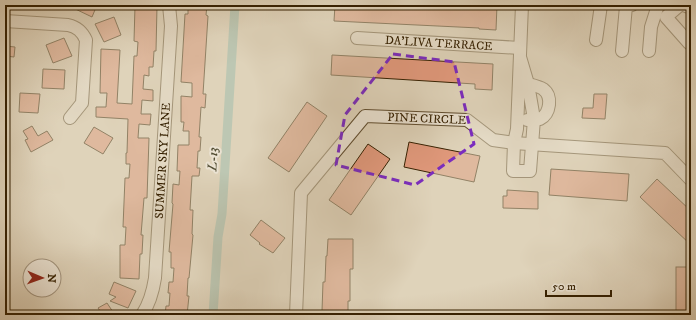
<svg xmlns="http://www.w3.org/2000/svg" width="696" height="320" font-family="'IM FELL DW Pica',serif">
<rect width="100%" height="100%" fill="#dfd3ba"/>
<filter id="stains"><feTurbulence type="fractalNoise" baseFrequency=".005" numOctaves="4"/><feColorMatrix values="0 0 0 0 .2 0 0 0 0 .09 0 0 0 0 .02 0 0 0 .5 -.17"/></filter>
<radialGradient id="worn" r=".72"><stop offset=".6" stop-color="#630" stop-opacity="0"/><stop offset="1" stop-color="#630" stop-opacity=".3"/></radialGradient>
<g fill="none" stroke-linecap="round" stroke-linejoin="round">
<polyline stroke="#95b9aa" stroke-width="9" points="213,315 218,237 222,214 235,5"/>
</g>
<g fill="#e1997c" stroke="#352001">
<polygon points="67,5 97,5 92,17"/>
<polygon points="188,5 207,5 206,15 208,16 203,94 206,94 205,108 201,107 199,137 201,137 200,151 198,151 197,168 200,168 199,176 192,176 190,210 193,210 192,234 193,235 189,278 188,278 187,296 189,296 187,315 165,315 166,306 169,306 170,293 168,293 169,282 173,282 174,268 171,268 171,252 169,252 173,204 172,203 173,184 179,185 180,171 177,171 178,145 189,145 189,131 183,131 184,122 181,122 181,96 192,97 192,83 181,82 185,14 188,14"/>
<polygon points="335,5 418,5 480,8 480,5 497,5 496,30 479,29 479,28 334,21"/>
<polygon points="135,6 157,6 156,51 154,51 153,67 149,67 149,76 144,75 143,89 153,90 153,101 142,100 141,114 151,114 150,125 139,124 138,138 149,138 147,198 144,198 141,235 143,235 142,254 140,254 139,279 120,278 120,245 125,245 126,227 123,227 125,178 129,178 130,164 126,164 126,153 127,153 128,119 96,117 96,107 106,107 107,93 100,93 101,49 120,50 117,103 132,104 134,56 137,56 138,42 134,41"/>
<polygon points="114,17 121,35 104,42 95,24"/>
<polygon points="64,38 72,56 53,63 46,45"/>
<polygon points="5,46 15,47 14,57 5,56"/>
<polygon points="332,55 493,64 492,90 475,89 475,84 331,75"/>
<polygon points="43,69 65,70 64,89 42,88"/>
<polygon points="20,93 40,94 38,113 19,112"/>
<polygon points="594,94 607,94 605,119 582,118 583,108 593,108"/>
<polygon points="307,102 327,116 289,172 268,158"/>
<polygon points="32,126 38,136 47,131 53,140 31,152 25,140 28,139 23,131"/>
<polygon points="94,127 113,138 103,154 84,143"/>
<polygon points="409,142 480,156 474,182 404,167"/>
<polygon points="368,144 390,159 351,215 329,200"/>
<polygon points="551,169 629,174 627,201 549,195"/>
<polygon points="657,179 691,211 691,245 640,197"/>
<polygon points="507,190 538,192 538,209 503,208 503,196 507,196"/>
<polygon points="261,220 285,238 273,253 259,244 260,243 250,235"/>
<polygon points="328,239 353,239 353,269 350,269 350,301 348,301 348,311 322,311 323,282 325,282 326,256 327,256"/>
<rect x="676" y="267" width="15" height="48"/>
<polygon points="114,282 136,291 128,308 110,301 116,297 109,294"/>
<polygon points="107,303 115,315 103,315 98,308"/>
</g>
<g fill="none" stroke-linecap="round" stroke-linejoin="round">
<defs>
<g id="minor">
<polyline points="680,5 666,17 689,43 691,42"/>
<polyline points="683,5 691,8"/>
<path d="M5 21 68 25C77 27 82 31 86 40L82 103 70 118"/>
<path id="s1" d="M357 38 520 48"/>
<polyline points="596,40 601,5"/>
<polyline points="622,51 626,6 632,5"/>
<polyline points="649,51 651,27 658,5"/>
<polyline points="520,57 528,84 534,119 530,171 513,171 514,143 517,129 522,5"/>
<path d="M521 82C527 84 539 86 543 89 553 96 550 114 540 119 536 120 531 120 527 120"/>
<path id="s2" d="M142 315C150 303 153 291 155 278L171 26 169 5"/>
<path id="s3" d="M296 315 301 193 365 116 467 120 493 140 514 143 665 153 691 180"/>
</g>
</defs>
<use href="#minor" stroke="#604d2f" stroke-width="14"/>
<use href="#minor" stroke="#eae2d2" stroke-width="12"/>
</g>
<path d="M0 0H696V320H0ZM393 54 454 62 474 144 415 185 336 165 345 115Z" fill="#dfd3ba" fill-opacity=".55" fill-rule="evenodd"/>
<path fill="none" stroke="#7b2cbf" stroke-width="3" stroke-dasharray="8 5" stroke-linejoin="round" d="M393 54 454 62 474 144 415 185 336 165 345 115Z"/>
<g text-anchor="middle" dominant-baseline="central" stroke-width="4" stroke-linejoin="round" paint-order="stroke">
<g font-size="12" fill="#352001" stroke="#eae2d2">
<text stroke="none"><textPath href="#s1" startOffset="82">DA'LIVA TERRACE</textPath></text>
<text stroke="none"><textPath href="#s3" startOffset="284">PINE CIRCLE</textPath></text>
<text stroke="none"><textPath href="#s2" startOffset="157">SUMMER SKY LANE</textPath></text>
</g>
<g font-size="13" font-style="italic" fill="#524e34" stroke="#eae2d2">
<text transform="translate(213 159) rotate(-87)">L-13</text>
</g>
</g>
<rect width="696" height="320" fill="none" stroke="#dfd3ba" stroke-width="20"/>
<rect x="6" y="6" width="684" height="308" fill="none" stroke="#352001" stroke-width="2"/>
<rect x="10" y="10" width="676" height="300" fill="none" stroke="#352001"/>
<g transform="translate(42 278) rotate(92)"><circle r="19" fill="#eae2d2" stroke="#a2947e"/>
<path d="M0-3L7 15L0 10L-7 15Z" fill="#8f2418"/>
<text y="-6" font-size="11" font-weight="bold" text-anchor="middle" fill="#352001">N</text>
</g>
<path d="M546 290v6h65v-6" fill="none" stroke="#352001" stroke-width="2"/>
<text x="552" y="290" font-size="12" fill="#352001" stroke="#eae2d2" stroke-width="3" paint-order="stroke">50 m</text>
<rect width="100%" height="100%" filter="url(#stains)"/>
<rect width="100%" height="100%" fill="url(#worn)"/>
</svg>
